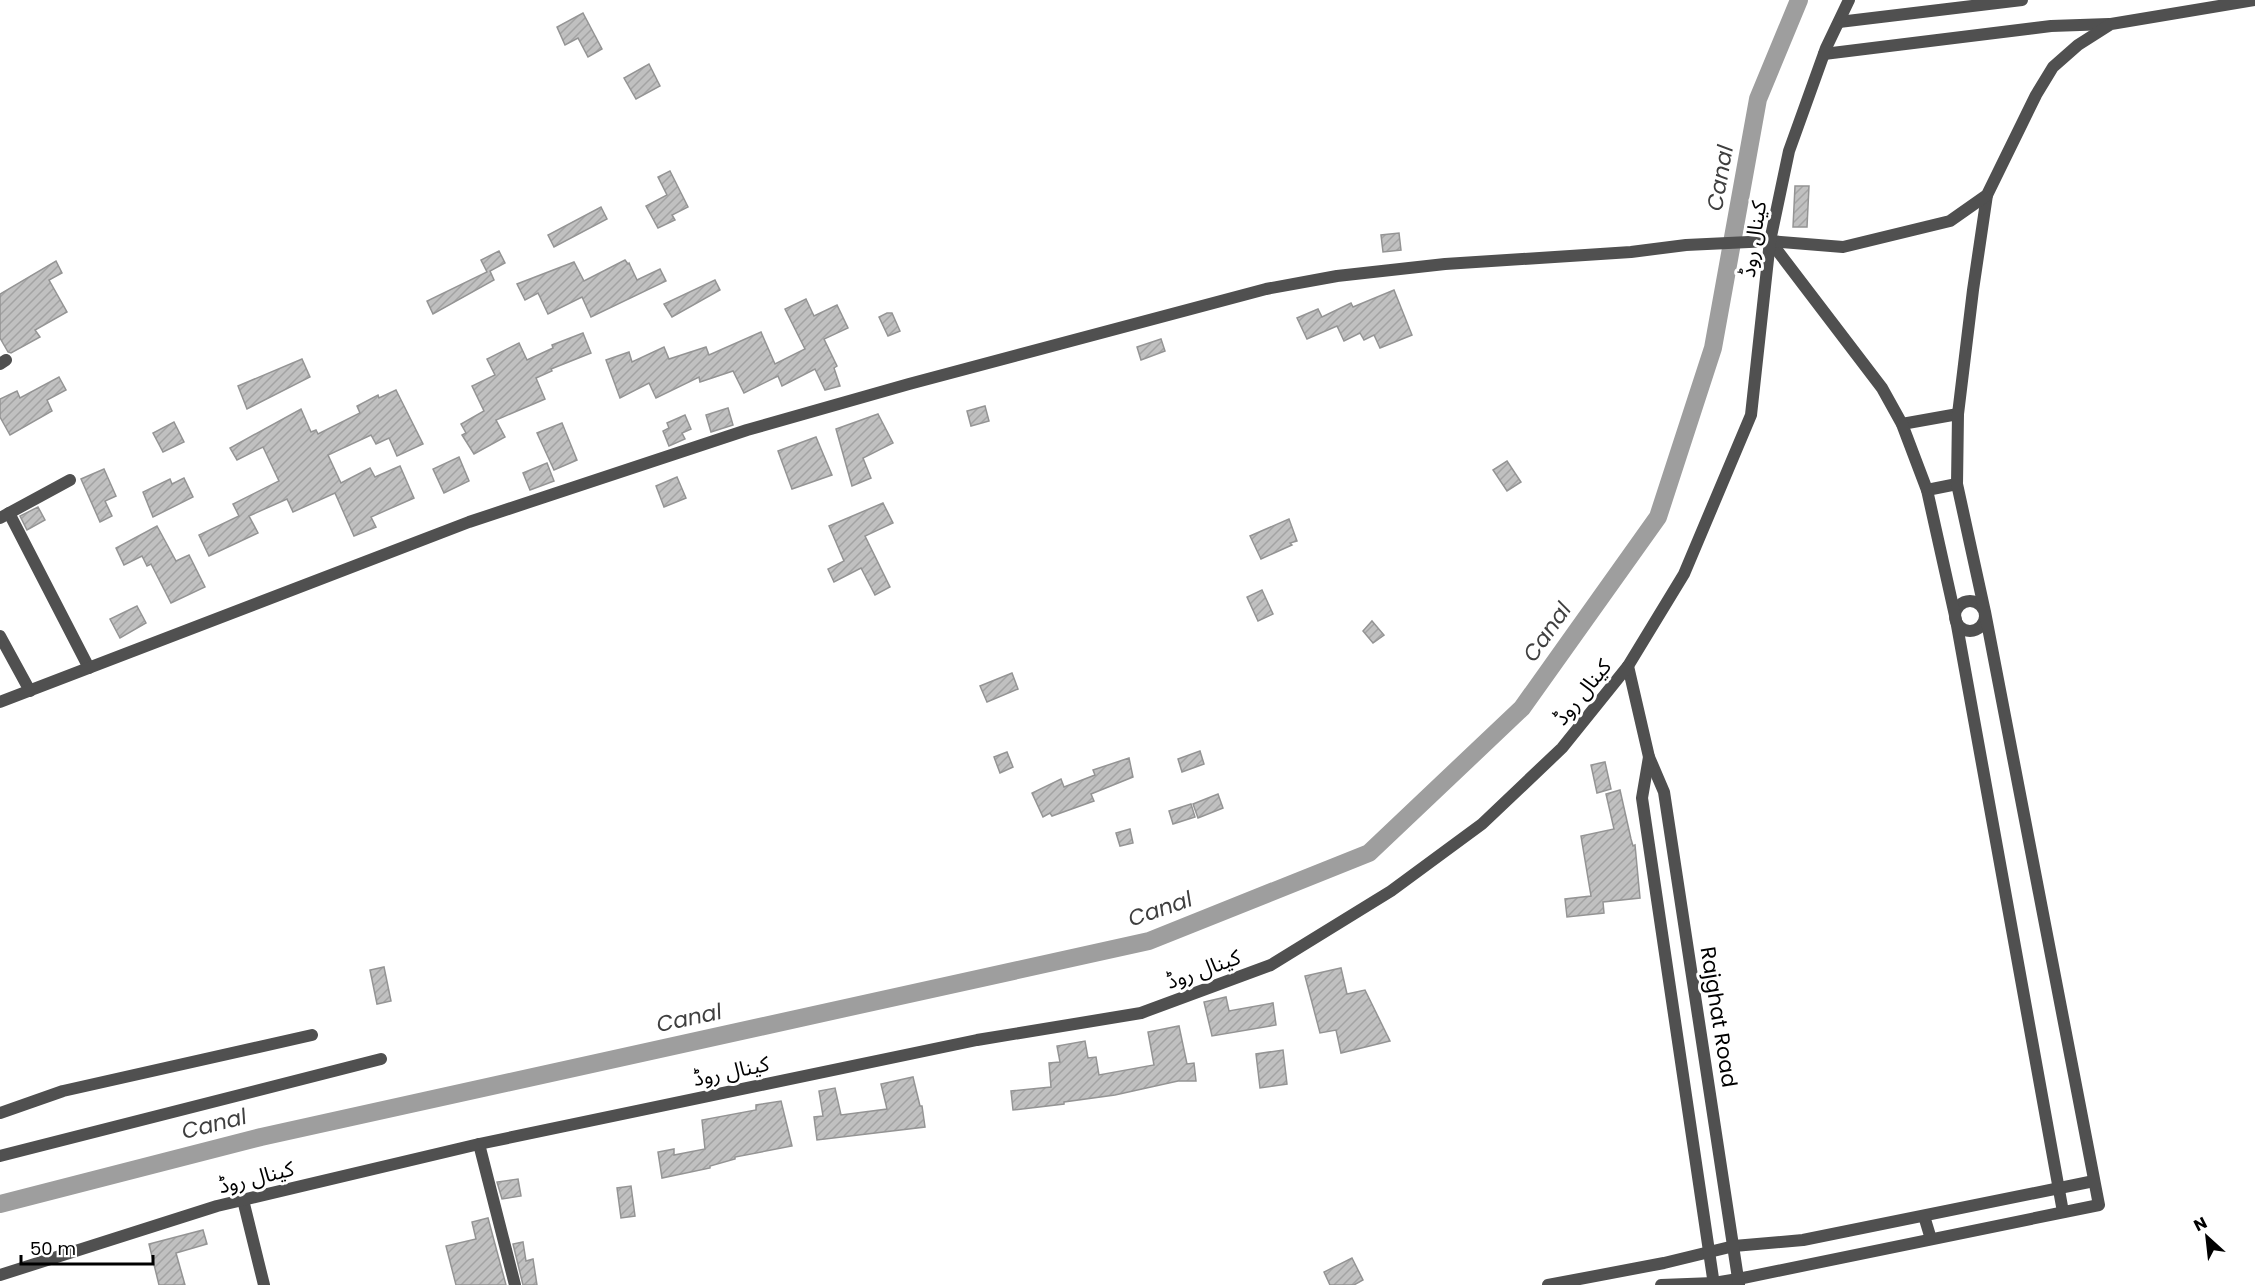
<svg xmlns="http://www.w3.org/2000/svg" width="2255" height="1285" font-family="Poppins,'Noto Sans Arabic',sans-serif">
<defs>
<pattern id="building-hatch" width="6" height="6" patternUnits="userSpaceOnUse" patternTransform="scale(1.5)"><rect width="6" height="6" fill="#c0c0c0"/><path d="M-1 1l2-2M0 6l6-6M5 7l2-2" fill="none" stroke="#a3a3a3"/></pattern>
</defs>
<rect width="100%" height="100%" fill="#fff"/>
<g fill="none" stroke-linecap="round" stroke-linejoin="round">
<polyline stroke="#9e9e9e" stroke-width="18" points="0,1204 261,1137 1149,941 1369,853 1522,708 1658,517 1713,348 1758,99 1799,0"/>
</g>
<g fill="url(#building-hatch)" stroke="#949494" stroke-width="1.5">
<polygon points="583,13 602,49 588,57 578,38 565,45 557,27"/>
<polygon points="649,64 660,86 636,99 624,78"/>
<polygon points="670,171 688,207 672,215 675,220 658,228 646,206 667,195 658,177"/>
<polygon points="1795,186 1809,186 1807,227 1793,227"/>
<polygon points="601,207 607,219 554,247 548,235"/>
<polygon points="1399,233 1401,250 1383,252 1381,235"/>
<polygon points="499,251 505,263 490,271 494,280 433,314 427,301 487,272 481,260"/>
<polygon points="625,260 628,264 629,263 637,280 660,269 666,281 591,317 582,297 548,314 538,293 525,300 517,284 574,262 584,281"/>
<polygon points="56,261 62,273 49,280 67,312 35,330 40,337 11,353 8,352 0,338 0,294"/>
<polygon points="715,280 720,290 672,317 664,304"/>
<polygon points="1394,290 1412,335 1380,348 1374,335 1364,340 1360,333 1344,341 1337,326 1307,339 1297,318 1318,309 1322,317 1351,303 1353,307"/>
<polygon points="806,299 814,316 837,305 848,328 824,339 837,366 834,368 840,386 825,390 815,369 782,386 778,376 744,393 733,371 700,382 699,377 656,398 649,383 620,398 606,360 629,352 632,362 664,347 669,359 706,347 709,355 761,332 775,364 805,349 785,309"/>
<polygon points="887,313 892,313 900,331 888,336 879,317"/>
<polygon points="583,333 591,353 551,369 552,371 536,378 545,399 496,420 505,437 474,454 462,435 466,433 461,424 484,411 472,386 495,375 487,359 519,343 527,360 553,348 552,345"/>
<polygon points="1161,339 1165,351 1141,360 1137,347"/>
<polygon points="302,359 310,377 247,409 238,386"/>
<polygon points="59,377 66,390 47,400 52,411 10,435 0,417 0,399 17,391 20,398"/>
<polygon points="396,390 423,444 397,456 389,438 376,444 371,435 328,455 341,483 370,468 375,477 400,466 414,498 371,517 376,527 354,536 335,493 293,512 287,499 249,516 258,533 209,556 199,535 239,516 233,504 279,481 263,447 237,460 230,448 301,409 311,432 316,430 318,434 360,413 357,406 378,395 379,398"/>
<polygon points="985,406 989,421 971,426 967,411"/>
<polygon points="728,408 733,425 711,432 706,415"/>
<polygon points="878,414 893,443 863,458 871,478 852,486 836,429"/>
<polygon points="685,415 691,429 682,433 685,439 669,446 663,431 669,428 667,423"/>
<polygon points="174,422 184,442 163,452 153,433"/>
<polygon points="562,423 577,460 554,470 537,433"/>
<polygon points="816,437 832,475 792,489 778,451"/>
<polygon points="459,457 469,481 444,493 433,469"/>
<polygon points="1507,461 1521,482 1507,491 1493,470"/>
<polygon points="547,463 554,481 530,490 523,473"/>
<polygon points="104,469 116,496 105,501 112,516 100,522 81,479"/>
<polygon points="677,477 686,498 664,507 656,486"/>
<polygon points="184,478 193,497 153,517 143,492 170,479 172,484"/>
<polygon points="883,503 893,523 865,536 890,587 875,595 861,568 834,582 828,569 844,561 829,526"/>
<polygon points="38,507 45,520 27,530 20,516"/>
<polygon points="1289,519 1297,541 1290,543 1292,545 1261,559 1250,536"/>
<polygon points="157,526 176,561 189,555 205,587 171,603 151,564 147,566 142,556 124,565 116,548"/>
<polygon points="1262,590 1273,614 1258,621 1247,597"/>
<polygon points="137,606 146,623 120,638 110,619"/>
<polygon points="1372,621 1384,635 1373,643 1363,631"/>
<polygon points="1012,673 1018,689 987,702 980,686"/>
<polygon points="1200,751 1204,764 1182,772 1178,759"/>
<polygon points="1007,752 1013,767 1000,773 994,757"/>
<polygon points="1129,758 1133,777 1091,794 1094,801 1052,816 1050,813 1043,817 1032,793 1061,779 1064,787 1095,775 1093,770"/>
<polygon points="1605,762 1611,789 1597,793 1591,765"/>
<polygon points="1620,790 1631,839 1633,846 1635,845 1640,898 1603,902 1604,913 1567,917 1565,899 1591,896 1581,836 1614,829 1606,794"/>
<polygon points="1218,794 1223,808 1198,818 1193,804"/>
<polygon points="1191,804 1195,817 1173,824 1169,811"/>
<polygon points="1130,829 1133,843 1120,846 1116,833"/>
<polygon points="384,967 391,1001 377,1004 370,970"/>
<polygon points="1341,968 1347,994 1365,990 1390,1041 1341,1053 1336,1030 1320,1033 1305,976"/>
<polygon points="1226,997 1229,1011 1273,1003 1276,1025 1212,1036 1204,1002"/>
<polygon points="1179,1026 1187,1064 1194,1063 1196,1081 1178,1081 1115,1095 1064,1102 1064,1104 1013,1110 1011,1091 1051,1087 1049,1063 1060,1062 1057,1046 1085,1041 1088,1058 1096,1057 1099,1075 1154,1065 1148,1032"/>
<polygon points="1283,1050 1287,1084 1260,1088 1256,1054"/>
<polygon points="913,1077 920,1106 922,1106 925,1127 817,1140 814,1117 823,1116 819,1091 835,1088 841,1115 887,1109 881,1084"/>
<polygon points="781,1101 792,1146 735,1157 735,1159 710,1166 710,1168 662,1178 658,1152 674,1149 674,1155 705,1149 702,1120 756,1110 756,1105"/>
<polygon points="518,1179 521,1196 502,1199 497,1182"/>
<polygon points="631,1186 635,1216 621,1218 617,1188"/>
<polygon points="488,1218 506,1285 456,1285 446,1246 476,1239 472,1222"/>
<polygon points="203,1230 207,1244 176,1253 185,1285 159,1285 149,1244"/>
<polygon points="523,1242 526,1261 533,1259 537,1285 523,1285 513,1244"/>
<polygon points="1352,1258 1363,1280 1354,1285 1330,1285 1324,1272"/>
</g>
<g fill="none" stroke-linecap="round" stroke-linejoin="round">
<g stroke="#505050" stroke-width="12">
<polyline points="0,364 6,360"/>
<polyline points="1902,424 1958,414"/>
<polyline points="1927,490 1957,484"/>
<polyline points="9,513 89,668"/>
<polyline points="0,518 70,480"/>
<circle cx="1970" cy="616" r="15"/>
<polyline points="0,636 30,691"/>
<polyline points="0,702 469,522 747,430 909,384 1266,289 1337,276 1445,264 1631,252 1686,245 1770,241 1882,388 1902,424 1927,490 1956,620 2063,1212"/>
<polyline points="0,1113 63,1091 312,1035"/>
<polyline points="479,1144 515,1285"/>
<polyline points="243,1200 264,1285"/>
<polyline points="1924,1216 1931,1239"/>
<polyline points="1548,1285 1664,1263 1734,1246 1803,1240 2094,1181"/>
<polyline points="1661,1285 1714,1283 1738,1279 2099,1205 1985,612 1957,484 1958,414 1973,290 1987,195"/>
</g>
<g stroke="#505050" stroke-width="12">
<polyline points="1839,22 2022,0"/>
<polyline points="1824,54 2051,26 2109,24"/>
<polyline points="1770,241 1843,247 1950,221 1987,195 2036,95 2053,67 2078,45 2111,24 2255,0"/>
<polyline points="1628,666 1649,757 1664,792 1739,1285"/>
<polyline points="1649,757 1642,798 1714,1285"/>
<polyline points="0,1156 381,1059"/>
<polyline points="0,1275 217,1206 479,1144 977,1040 1141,1013 1271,965 1391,891 1482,824 1562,748 1628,666 1684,574 1751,415 1770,241 1789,151 1826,48 1849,0"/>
</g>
</g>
<g text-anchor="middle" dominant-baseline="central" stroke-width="6" stroke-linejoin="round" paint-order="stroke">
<g font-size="21" fill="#000" stroke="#fff">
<text transform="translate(1753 239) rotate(-81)">کینال روڈ</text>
<text transform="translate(1582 692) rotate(-51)">کینال روڈ</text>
<text transform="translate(1203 969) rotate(-20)">کینال روڈ</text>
<text transform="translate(1719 1017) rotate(81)">Rajghat Road</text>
<text transform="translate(731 1071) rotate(-12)">کینال روڈ</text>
<text transform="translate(256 1177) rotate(-14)">کینال روڈ</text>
</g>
<g font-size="22" font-style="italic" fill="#3f3f3f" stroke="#fff">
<text transform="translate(1720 178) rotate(-80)">Canal</text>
<text transform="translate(1547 632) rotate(-55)">Canal</text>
<text transform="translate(1160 909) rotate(-19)">Canal</text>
<text transform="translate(689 1018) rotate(-12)">Canal</text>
<text transform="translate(214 1124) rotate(-14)">Canal</text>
</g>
</g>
<g transform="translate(2207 1237) rotate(333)" stroke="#ffffff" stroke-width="4.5" paint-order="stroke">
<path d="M0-4.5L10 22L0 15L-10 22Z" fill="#000000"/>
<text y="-9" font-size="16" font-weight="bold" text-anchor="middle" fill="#000000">N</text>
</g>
<path d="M21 1255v9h132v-9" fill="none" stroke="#000000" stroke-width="3"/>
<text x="30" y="1255" font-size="18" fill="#000000" stroke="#ffffff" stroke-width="4.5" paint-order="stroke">50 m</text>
</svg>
